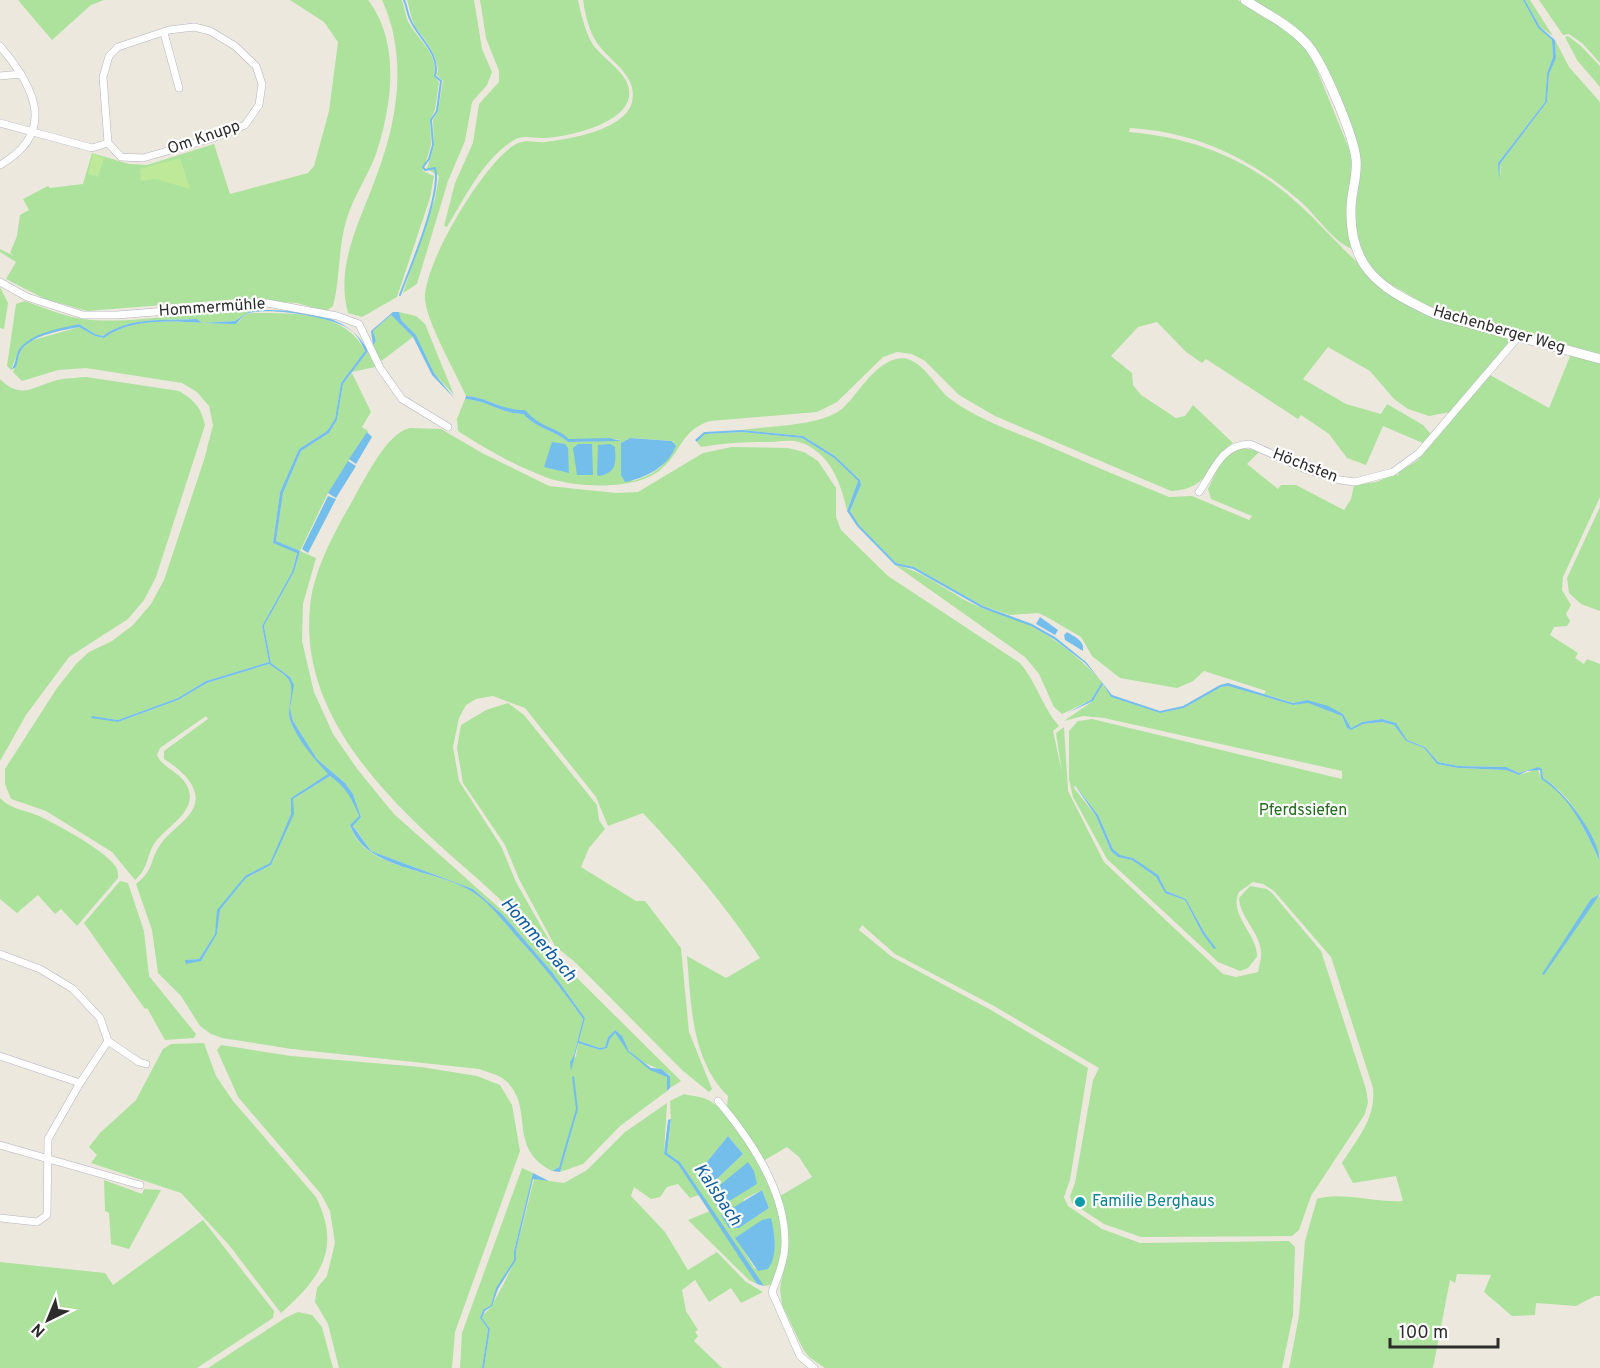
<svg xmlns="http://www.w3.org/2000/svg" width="1600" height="1368" font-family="Overpass,sans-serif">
<rect width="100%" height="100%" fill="#ede8de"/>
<g fill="#ace29c" fill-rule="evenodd">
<polygon points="18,0 104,0 91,5 52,40"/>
<path d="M290 0H368C401 43 392 105 376 154 367 178 351 200 345 225 338 252 340 280 333 306L326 311 297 303 239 299 87 311 45 299 6 279 16 262 0 252V249L14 256 10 253 17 236 20 215 29 210 23 199 48 186 50 188 83 184 92 153 129 164 147 165 214 144 230 194 308 173 314 166 329 111 338 42 324 22Z"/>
<path d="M382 0H402C404 6 405 13 407 19 415 38 439 52 434 76L439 82 435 110 430 120 431 145 423 171 434 176 430 198 397 297 362 317 348 313C335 264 360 222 376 177 398 120 408 57 382 0Z"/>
<path d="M407 0H474L482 49 492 72 487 85 472 102 465 141 448 181 417 284 403 293 435 199 439 176 427 169 434 146 433 120 438 111 443 81 437 75C441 58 425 40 416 28 411 20 410 9 407 0Z"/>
<path d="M480 0H578C581 14 585 31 592 43 602 59 627 71 629 90 634 123 565 138 541 138 532 138 522 135 514 140 483 159 465 198 447 227L444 226 455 183 473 143 479 104 499 82V71L486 38Z"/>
<path d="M583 0H1238C1265 17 1294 31 1312 58L1352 156 1349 232 1352 249C1332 241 1317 216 1301 202 1251 158 1196 132 1130 128L1129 132C1192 137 1248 159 1295 201 1317 220 1336 243 1357 262 1386 310 1457 321 1507 337L1509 343 1450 412 1429 416 1408 409 1394 399 1370 371 1328 347 1303 379 1346 404 1381 414 1387 404 1423 425 1431 434 1423 443 1383 426 1366 465 1347 458 1329 434 1301 415 1298 419 1206 359 1202 363 1186 352 1157 322 1138 327 1111 356 1132 373 1133 385 1141 395 1176 418 1185 416 1193 405 1233 443C1203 463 1214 488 1171 491L995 416 959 395 925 361 912 354 897 352 883 357 837 402 817 412 710 421C680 430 682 453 659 471 635 490 577 488 548 478 517 467 486 449 458 431L457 419 465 399C486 400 502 414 523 414 539 430 554 430 568 442L621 440C608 438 579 443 569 439 553 432 538 424 525 411 503 411 487 397 466 396 455 371 428 325 425 300 422 265 487 157 518 143 527 139 536 143 545 142 570 139 625 130 632 102 638 75 611 63 597 43 589 31 585 14 583 0ZM630 438 674 441C670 465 655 474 633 481L621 475V443Z"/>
<polygon points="1251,0 1523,0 1538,28 1552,40 1553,57 1547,73 1545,102 1498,163 1501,176 1500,164 1547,102 1549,73 1556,58 1555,40 1569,67 1600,102 1600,354 1431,308 1387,282 1364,261 1356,235 1355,215 1360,172 1319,55"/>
<polygon points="1525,0 1530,0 1553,36 1540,27"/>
<polygon points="1539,0 1600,0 1600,63 1583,44 1569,34 1563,35"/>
<polygon points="1568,36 1581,46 1600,66 1600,87 1577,60 1565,37"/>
<polygon points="0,287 8,303 4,329 0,328"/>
<path d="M25 301C44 308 63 316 83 319 127 325 196 312 242 308L252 310 235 321 202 323 197 319C164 321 130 316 103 336L95 334 79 324 29 340 18 352 11 370 7 366 16 304Z"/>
<polygon points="399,312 416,316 425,324 454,395 434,373 416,335 401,320"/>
<path d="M252 313C291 313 346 311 365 351L341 383 335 419 327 431 299 449 280 492 273 543 297 552 292 572 262 626 269 662 206 681 178 698 118 720 92 716 118 722 178 700 207 683 269 664C275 669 284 673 288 679 296 688 286 708 290 720 297 739 315 759 329 774L291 798V814L270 864 245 876 218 910 215 934 199 959 185 960 201 961 217 934 220 910 246 878 271 865 293 814V799L330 776C346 786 353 799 359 816L350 826C366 871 434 868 471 891 489 902 502 920 516 936 541 963 562 989 583 1019L574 1055 570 1062 576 1056 578 1043 600 1050 607 1048 610 1039 615 1033C622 1039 624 1047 630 1053 643 1067 654 1068 667 1077V1091L620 1126 583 1164 560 1172 578 1109 559 1167 552 1171C506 1147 536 1108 505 1080 499 1075 487 1072 479 1069L292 1049 222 1038 211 1034 200 1026 181 996 158 973 152 930 136 884C155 869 149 861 160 845 168 833 180 826 189 815 208 792 182 770 164 759V751L208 719 206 716 160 748 157 755C163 769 182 772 188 788 198 812 165 827 154 844 146 858 148 869 135 880L112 852 46 811 11 799 5 784V769L57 688 76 664 89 652 112 641 133 625 151 604 164 580 204 460 213 425 209 406 197 392 182 383 86 368 58 370 22 381 13 372 21 350 30 341 79 327 95 336 104 338C140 312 194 325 236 324L245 315Z"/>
<polygon points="391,315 413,337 380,362 373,345 376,341 373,331"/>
<polygon points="368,351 375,367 352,372"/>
<path d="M1571 354 1600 363V497L1563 577 1562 590 1571 605 1566 614 1570 621 1567 626 1554 627 1550 635 1578 653 1575 658 1584 664 1587 659 1600 664V856C1585 826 1573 796 1543 778L1542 769 1538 767 1519 773 1506 767 1458 766 1438 762 1425 747 1407 740 1395 723 1382 719 1362 722 1351 728 1343 714 1307 700 1293 703 1264 694 1266 691 1257 688 1204 671 1193 681 1177 688 1120 678 1092 656 1081 637 1045 616 1038 613 1010 615 983 606 914 567 896 563 859 525 850 511 861 485 860 480 835 456 803 436 742 430C768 426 824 426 843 408 859 393 873 365 896 359 920 353 934 386 949 398 975 418 1009 430 1039 442 1082 461 1125 479 1169 497L1192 496 1249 520 1252 516 1211 499 1208 489C1220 464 1226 439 1259 452L1247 464 1278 489 1281 485H1296L1344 510 1351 499 1354 485 1376 482 1396 474 1398 476 1399 472 1418 460 1490 375 1549 408Z"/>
<path d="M352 373 371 412 362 427 368 431 328 493 300 551 316 558 303 604 302 641 314 692 333 734 358 770 394 814 569 970 681 1081 670 1088V1075C657 1066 640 1065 629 1050 624 1043 622 1036 615 1030L608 1037 605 1047 600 1048 579 1041 585 1018 552 972 503 915 473 889 371 851 353 825 361 817 353 794 345 783 317 759 293 721 290 708 293 684 290 677 271 663 264 626 294 572 300 551 276 541 283 493 301 451 329 433 337 420 343 384Z"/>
<path d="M86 377 179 391C194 400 201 407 205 425L156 577 144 600 128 619 69 657 26 715 0 761V379C21 400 32 387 57 380 66 378 76 378 86 377Z"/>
<path d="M410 428 441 429 482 453 549 486 616 493 638 492 703 453 732 447 788 448 804 452 818 461 836 488V517L841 530 888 576 1020 663C1037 683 1042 707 1059 726L1053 731 1062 772 1056 733 1064 727 1068 791 1104 862 1223 974 1236 977 1258 972C1259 966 1262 958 1261 952 1260 932 1240 918 1239 898L1250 886 1267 889 1272 893 1321 951 1366 1089 1368 1102 1365 1114 1311 1196 1299 1230 1292 1236 1141 1237 1104 1224 1072 1203 1070 1196 1075 1183 1093 1080 1099 1068 994 1006 895 954 862 925 859 930 892 957 991 1010 1088 1068 1070 1180 1064 1197 1068 1206 1102 1229 1140 1243 1289 1241 1295 1247 1293 1315 1282 1368H825L809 1357 803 1349 782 1305 780 1289 788 1244 787 1222 780 1196 812 1177 799 1157 787 1147 763 1161 727 1107 728 1096C691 1060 691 1003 687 956L726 978 760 958C726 906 686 859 643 813L608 826 596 797 525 708 493 696 476 699 466 705 459 718 453 747 459 781 501 846 516 882 550 942C519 920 493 891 464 867 389 801 299 716 310 607 313 572 333 535 350 505 362 485 386 432 410 428Z"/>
<path d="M742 432 802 438 834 458 858 481 847 511C841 483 830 452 799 442 790 439 776 442 766 442 744 442 724 443 701 447L697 442 705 434Z"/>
<polygon points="1600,507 1600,611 1581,604 1569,593 1567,578"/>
<path d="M895 565C928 572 951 596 982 608 989 611 997 612 1004 614 1042 628 1075 652 1102 682L1091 700 1062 714 1054 707 1039 674 1025 657Z"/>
<path d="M1103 684 1111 697 1160 713 1184 708 1221 687 1228 686 1293 705 1307 702 1342 716 1347 728 1351 730 1363 724 1381 722 1394 725 1406 741 1424 748 1437 764 1458 768 1506 770 1519 775 1538 769 1541 779 1554 787 1572 806 1600 861V894L1591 899 1544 975 1593 901 1600 896V1296H1595L1576 1306 1536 1303 1535 1315 1512 1316 1484 1292 1491 1275 1457 1274 1455 1283 1450 1280 1433 1368H1289L1299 1316 1305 1241 1317 1199C1338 1191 1378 1203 1403 1201L1396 1176 1353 1183 1342 1163C1358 1138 1376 1118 1373 1088L1331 957 1274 891 1263 884 1253 882 1239 892C1228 915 1258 934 1257 957L1248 968 1240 971 1218 962 1107 859 1073 797 1069 779V731L1078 721 1092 719 1342 779V771L1104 718 1083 716 1064 721 1093 701ZM1075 785 1098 815 1113 849 1119 855 1133 858 1157 875 1166 891 1186 899 1204 932 1216 948 1202 933 1185 900 1165 893 1156 877 1132 860 1118 857 1111 851 1096 816 1074 788Z"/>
<polygon points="508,703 524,715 597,805 599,820 605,829 589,848 581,867 636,901 645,901 681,948 689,1032 712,1089 709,1092 682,1070 576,963 555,946 519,879 505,845 463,783 457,748 461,725 486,710"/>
<path d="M0 798C11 810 27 810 41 817 58 825 110 853 117 869 118 871 118 876 118 878L77 926 61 909 55 914 38 895 17 913 0 899Z"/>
<polygon points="120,881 128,883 144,931 149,976 196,1034 194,1038 165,1040 147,1008 145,1009 84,923"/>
<path d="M204 1043 216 1076 233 1101 316 1197C342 1250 320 1278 281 1313L229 1245 181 1193 91 1163 97 1155 89 1147 100 1133 136 1100 163 1049 171 1044Z"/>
<polygon points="221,1045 291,1056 421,1067 477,1076 500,1085 512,1105 520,1151 455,1332 452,1368 339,1368 328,1324 315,1302 317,1288 327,1276 335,1243 330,1211 321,1194 238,1097 217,1050"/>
<path d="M684 1094C691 1096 700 1096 706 1099 736 1111 775 1191 781 1222 784 1244 779 1265 771 1285L764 1286 757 1279 680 1162 667 1153 671 1122 670 1101ZM728 1136 743 1154 718 1178 702 1185 697 1174ZM762 1190 769 1208 736 1229 744 1199ZM773 1227 775 1247 755 1269 736 1238Z"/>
<path d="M667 1103 664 1154 678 1164 699 1195 690 1198 678 1184 667 1187 660 1197 651 1199 634 1187 631 1196 665 1232 688 1270 717 1252 746 1282 763 1292 741 1303 731 1288 709 1302 695 1280 682 1290 686 1311 698 1330 695 1332 698 1336 694 1341 722 1368H484L490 1329 482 1318C485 1311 491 1309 493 1303 500 1291 516 1263 516 1251L534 1179 564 1183 587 1170 625 1132Z"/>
<polygon points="522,1168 533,1173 514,1251 514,1260 497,1288 491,1305 483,1310 480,1318 488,1329 482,1368 460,1368 462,1333"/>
<polygon points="104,1180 142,1194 144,1189 161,1190 129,1249 111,1244 109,1213 105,1211"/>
<polygon points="710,1211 757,1284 749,1280 688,1220"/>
<polygon points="203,1220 274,1311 273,1318 197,1368 0,1368 0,1262 105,1273 113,1285"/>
<polygon points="298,1312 312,1315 322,1327 333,1368 208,1368 285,1318"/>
</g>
<g fill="#bde998">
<polygon points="93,154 104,158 98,177 88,174"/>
<polygon points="180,158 190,189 155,179 141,181 140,169"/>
</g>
<g fill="#74beec">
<polygon points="1523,0 1525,0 1540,27 1555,40 1556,58 1549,74 1547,102 1500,164 1499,179 1498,163 1545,102 1547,73 1553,57 1552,40 1538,28"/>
<path d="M252 310C293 310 348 310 368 351L343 384 337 420 329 433 301 451 283 493 276 541 300 551 294 572 264 626 271 663 290 677 294 685 290 708 293 721 317 759 345 783 353 794 361 817 353 826 371 851 473 889 503 915 552 972 585 1018 579 1041 600 1048 605 1047 608 1037 615 1030 622 1036 629 1051 651 1068 661 1069 670 1076V1088L667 1091V1077L650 1070 628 1052 615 1033 610 1039 607 1048 600 1050 578 1043 571 1071 570 1062 574 1055 583 1019C562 989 541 963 516 936 502 920 489 902 471 891 434 868 366 871 350 825L359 816C352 799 346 787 330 776L293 799 294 814 271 865 246 878 220 910 217 934 201 961 186 964 185 960 199 959 215 934 217 910 245 876 270 863 291 814V798L328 774C314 759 297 739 290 720 286 708 296 688 288 679 284 673 275 669 269 664L207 683 178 700 118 722 91 718 92 716 118 720 178 698 206 681 269 662 262 626 292 572 297 553 273 543 280 492 299 449 327 431 335 419 341 383 365 351C361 342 357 334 349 329 332 317 265 306 247 314 243 316 239 320 236 324 194 325 140 312 104 338L95 336 79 327C60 331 35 334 22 349 18 354 18 362 16 367L11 370C17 363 15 354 20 348 34 332 59 329 79 324L95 334 103 336C130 316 164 321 197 319L202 323 235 321Z"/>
<polygon points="393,312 399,312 401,320 416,335 434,373 455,399 432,375 413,337 391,315 373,331 376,341 373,345 371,331"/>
<path d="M466 396C487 397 503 411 525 410 542 429 555 426 569 439L609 438 621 441 568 442C554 430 539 430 523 414 502 414 486 400 465 399Z"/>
<path d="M742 430 803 436 835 456 860 480 861 485 850 511 859 525 896 563 914 567 983 606 1032 624 1055 637 1086 662 1112 695 1160 711 1183 706 1220 685 1228 683 1293 703 1307 700 1328 706 1343 714 1351 728 1362 722 1382 719 1396 723 1407 740 1425 747 1438 762 1458 766 1506 767 1519 773 1538 767 1542 769 1543 778C1564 790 1599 837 1600 861 1584 829 1572 798 1541 779L1540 770 1527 771 1519 775 1506 770 1458 768 1437 764 1424 748 1406 741 1394 725 1382 722 1363 724 1351 730 1347 728 1342 716 1308 703 1293 705 1228 686 1221 687 1184 708 1160 713 1111 697 1103 684 1093 701 1067 713 1091 700 1102 682 1085 663 1054 639 1031 626 982 608 913 569 895 565 857 526 847 511 858 481 834 458 802 438 742 432 705 434 697 442 695 440 704 432Z"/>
<polygon points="367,432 372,437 356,464 349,459"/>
<path d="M630 438 672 441 676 446C668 467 645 478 625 482L621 475V443Z"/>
<polygon points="552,442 565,444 568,448 569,473 544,467"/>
<polygon points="578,444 592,444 593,475 577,475 573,448"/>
<path d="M610 444 615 447C616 462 617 473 599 476L597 475 598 445Z"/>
<polygon points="348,461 356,466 336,498 328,493"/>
<polygon points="328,496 336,499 308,553 302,549"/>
<polygon points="1040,617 1058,630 1055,635 1036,624"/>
<path d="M1067 632C1075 637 1085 641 1083 651L1065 640 1064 635Z"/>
<polygon points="1074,784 1098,815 1113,849 1120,855 1133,858 1158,875 1166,891 1186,899 1204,932 1216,948 1214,949 1202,933 1185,900 1165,893 1156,877 1132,860 1118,857 1111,851 1096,816"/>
<polygon points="1600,894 1544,975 1542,974 1591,899"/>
<polygon points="574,1076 578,1109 560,1172 552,1171 559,1167 576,1109 572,1077"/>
<polygon points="671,1119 667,1153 680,1162 764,1286 757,1284 678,1164 664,1154 668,1120"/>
<polygon points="728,1136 743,1154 718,1178 705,1186 702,1185 697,1174"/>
<polygon points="748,1162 754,1171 757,1184 718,1208 709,1194"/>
<polygon points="533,1173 549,1181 533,1179 516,1251 516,1260 498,1289 492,1306 485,1311 482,1318 490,1329 484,1368 482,1368 488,1329 480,1318 483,1310 491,1305 496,1288 514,1260 514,1251"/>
<polygon points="762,1190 769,1208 739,1228 729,1228 721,1215"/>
<path d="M771 1218C775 1234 778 1255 768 1269L758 1271 735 1238 762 1220Z"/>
</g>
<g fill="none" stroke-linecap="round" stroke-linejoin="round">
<path stroke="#74beec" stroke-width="2" d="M400 295C410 268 442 194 435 168L425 170 423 167 429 159 433 145 431 120 437 111 441 81 435 76C441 53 417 37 410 19 407 13 407 6 404 0"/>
<defs>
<g id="minor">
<polyline points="164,33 179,88"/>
<path d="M0 46C34 86 58 132 0 165"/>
<polyline points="0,76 21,74"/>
<polyline points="0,123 92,148 108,143 121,157 143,158 213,138 245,125 259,105 262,84 256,66 235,46 210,31 194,27 169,30 118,47 109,56 103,77 108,143"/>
<polyline points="0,282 27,297 83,315 117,315 267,303 337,316 359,324 380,368 402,399 448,427"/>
<path d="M1199 492C1214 471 1220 445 1250 444L1305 469 1340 480 1355 482 1393 472 1419 453 1519 336"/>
<polyline points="0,954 40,969 73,989 100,1018 108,1041 139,1062 146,1064"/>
<polyline points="0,1056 80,1083 48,1139 47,1215 37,1222 0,1218"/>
<polyline points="80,1083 108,1041"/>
<path d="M718 1101C751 1140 785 1190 785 1242 785 1260 778 1276 772 1292L800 1356 814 1368"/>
<polyline points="0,1145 140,1185"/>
</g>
<path id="tertiary" d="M1245 0C1265 13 1288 24 1305 42 1322 59 1353 134 1356 159 1358 176 1351 192 1351 209 1349 271 1384 290 1435 314L1600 359"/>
</defs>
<use href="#minor" stroke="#b2b3bf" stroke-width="8"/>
<use href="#tertiary" stroke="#b2b3bf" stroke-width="10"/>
<use href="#minor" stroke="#fff" stroke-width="7"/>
<use href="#tertiary" stroke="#fff" stroke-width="9"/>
</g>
<circle fill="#0f9aa8" stroke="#fff" stroke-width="2" cx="1080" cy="1202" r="6"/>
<g text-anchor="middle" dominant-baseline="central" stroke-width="4.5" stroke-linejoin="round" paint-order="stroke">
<g font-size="16" fill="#2c2c2c" stroke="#fff">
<text transform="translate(204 138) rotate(-19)">Om Knupp</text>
<text transform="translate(212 308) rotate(-4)">Hommermühle</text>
<text transform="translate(1499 330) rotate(16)">Hachenberger Weg</text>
<text transform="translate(1305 466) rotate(21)">Höchsten</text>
</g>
<g font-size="16" fill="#23681c" stroke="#fff">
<text x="1303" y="811">Pferdssiefen</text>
</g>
<g font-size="16" fill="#0d838f" stroke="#fff" text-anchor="start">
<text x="1092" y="1202">Familie Berghaus</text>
</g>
<g font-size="18" font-style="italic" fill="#105b9b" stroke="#fff">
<text transform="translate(538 940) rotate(49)">Hommerbach</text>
<text transform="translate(717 1195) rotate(56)">Kalsbach</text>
</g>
</g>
<g transform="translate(48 1320) rotate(223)" stroke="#ffffff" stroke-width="4.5" paint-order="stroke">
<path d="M0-4.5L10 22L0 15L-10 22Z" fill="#2c2c2c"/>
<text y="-9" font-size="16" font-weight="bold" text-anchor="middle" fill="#2c2c2c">N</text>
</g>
<path d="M1390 1338v9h108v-9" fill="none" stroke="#2c2c2c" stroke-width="3"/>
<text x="1399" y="1338" font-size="18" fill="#2c2c2c" stroke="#ffffff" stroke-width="4.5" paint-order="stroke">100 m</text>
</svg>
